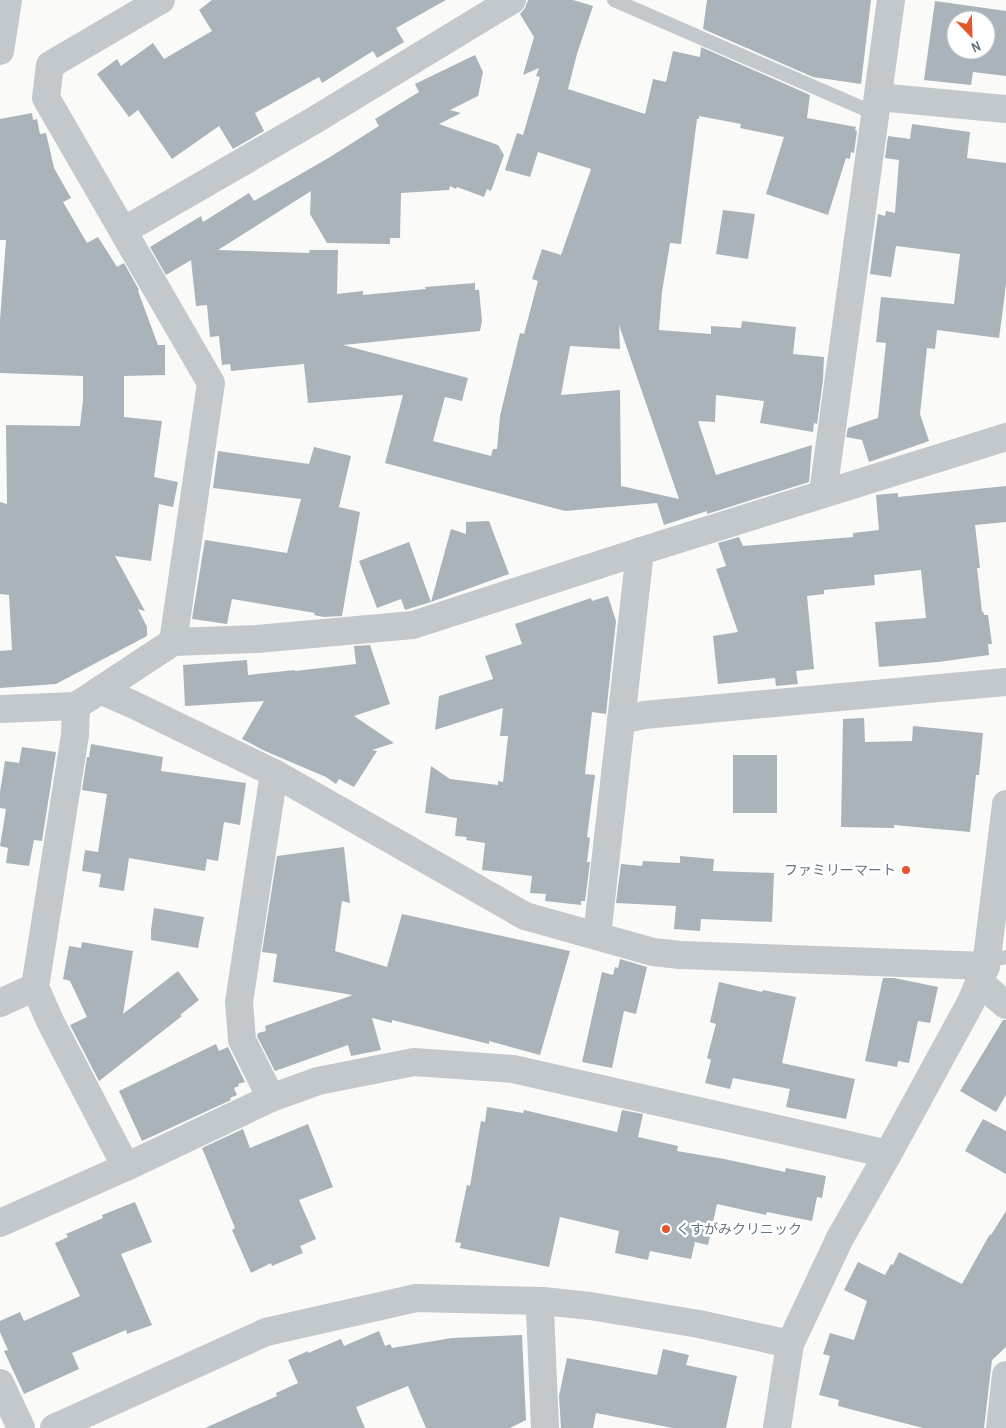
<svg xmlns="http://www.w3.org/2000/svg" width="1006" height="1428" font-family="'Archivo Narrow','Noto Sans JP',sans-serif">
<rect width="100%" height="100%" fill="#fafaf8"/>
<g fill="#aab3b9" fill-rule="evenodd">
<polygon points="212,0 446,0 396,28 404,42 377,58 373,51 322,83 319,77 255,113 264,131 233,149 219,126 172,159 138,110 129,117 97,74 117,59 121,66 153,43 164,59 212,31 199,10"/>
<path d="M528 0H573L593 6 577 54 568 89 645 114 653 79 666 82 673 51 700 57 701 47 810 95 807 118 856 127 855 130 857 131 854 153 851 152 850 159 846 158 828 215 766 194 784 137 740 128 741 124 699 116V119H697L681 244 670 243 662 292 659 330 711 334V326L741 328 742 321 796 327 793 354 824 357 823 380 817 424 814 423 813 432 760 423 764 401 716 395 715 422 698 421 716 475 812 445 809 482 707 514V511L664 525 657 503 565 511 385 463 403 395 308 403 304 364 231 371 230 364 222 365 219 336 210 337 207 305 196 306 191 260 166 275 150 247 201 216 203 222 249 193 254 201 330 157 379 126 375 119 419 92 415 84 475 55 483 72 478 96 450 110 461 113 439 124 498 145 504 155 491 191 487 189 484 197 457 187 456 189 450 186 449 190 401 193 400 238H390V244L327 243 310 214 311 191 218 250 309 253 310 250H338L337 294 363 291V295L426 289 425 287 475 283V290H479L482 321 480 331 343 345 468 378 462 401 445 397 433 441 491 456 493 449H497L500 416 520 333 524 334 538 281 532 279 542 249 561 255 591 169 538 152 530 177 505 170 517 133 523 135 540 77 536 76 539 68 523 75 534 37 520 14 525 8ZM619 325 679 499 621 486 620 390 561 395 570 346 620 349Z"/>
<polygon points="707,0 871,0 861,84 813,77 703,29"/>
<path d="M935 1 1006 11V76L973 72 971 85 924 80ZM956 20H986V50H956Z"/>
<polygon points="32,113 33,120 37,119 40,134 46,133 54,168 71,198 63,202 87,243 98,237 117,267 124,263 139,290 138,291 158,345 165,345 165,375 124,376 124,417 162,421 154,477 178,482 173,507 159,504 151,561 115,556 145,611 138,609 147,627 147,636 56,684 0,688 0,651 12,650 9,595 0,594 0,502 7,504 6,425 80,426 83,400 83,376 0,373 0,320 6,240 0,240 0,119"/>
<polygon points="912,124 970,132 967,158 1006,163 1006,283 1004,301 999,338 937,330 935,349 927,348 920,414 929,441 869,462 862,440 846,437 848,428 878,418 886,343 876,342 881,297 954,304 960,254 896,246 891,277 870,274 878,214 885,216 886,211 895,213 899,160 885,158 888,136 910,139"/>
<polygon points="723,210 755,214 748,259 716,254"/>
<polygon points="314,447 351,456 339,507 360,512 342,616 324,617 314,615 315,613 232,599 227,624 192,619 205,540 287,553 301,499 213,488 218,451 309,464"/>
<polygon points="1006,486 1006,522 975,525 980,568 977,568 982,612 983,611 984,615 988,615 992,644 988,644 989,655 938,662 879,667 875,622 926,618 921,570 874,575 875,585 824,590 824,594 807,596 814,669 796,671 798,684 776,686 775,678 718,684 713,636 738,632 716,569 726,566 718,543 739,537 743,546 853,537 853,533 879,530 876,495 898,493 898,497"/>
<polygon points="489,521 509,574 431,602 451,529 466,534 466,522"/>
<polygon points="409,542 431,602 405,610 401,599 377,608 359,561"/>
<polygon points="608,596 616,621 606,714 592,712 585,774 595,775 587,837 590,838 587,862 590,862 585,901 581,901 581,905 545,901 546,894 530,893 532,876 482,870 485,843 466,840 467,837 455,836 457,818 425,813 431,766 450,779 498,785 498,781 503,782 508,736 500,736 503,708 435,730 439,696 493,679 485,656 522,644 515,624 591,598 592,601"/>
<polygon points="370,645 390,704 354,716 394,743 372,750 377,751 354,787 339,779 336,784 326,777 265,751 242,739 264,701 185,706 183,665 247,660 248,675 295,670 295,671 356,664 354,646"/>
<polygon points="864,718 865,742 912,741 913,726 983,733 979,775 976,775 970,832 894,825 894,828 841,827 843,719"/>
<polygon points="91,744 163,757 161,771 246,783 240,825 224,822 218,861 207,859 205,871 129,858 124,891 99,887 101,874 82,871 85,850 98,852 107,794 82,790 87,757 89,757"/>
<polygon points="22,747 56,752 42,841 34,840 29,866 6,863 8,848 0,846 6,809 0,808 0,792 5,761 19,763"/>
<rect x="733" y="755" width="44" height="58"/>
<polygon points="344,847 350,903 342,901 335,951 387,967 402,914 570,951 540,1055 489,1041 489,1044 392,1020 392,1023 372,1018 381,1050 351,1056 348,1045 275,1071 257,1036 258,1033 266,1031 265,1026 353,995 273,982 277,954 262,952 277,856"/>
<polygon points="680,856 714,859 713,871 774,873 772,922 701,919 700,931 674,929 676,906 616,903 621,864 642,866 643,861 680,863"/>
<polygon points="154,908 204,917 198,948 151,940 151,930"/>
<polygon points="82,942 133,951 123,1014 178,971 199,1000 180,1015 182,1016 99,1081 70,1025 87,1017 70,981 63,979 69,946 81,948"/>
<polygon points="620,959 647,967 636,1014 624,1011 612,1068 582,1062 602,972 613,975 615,967 618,968"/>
<polygon points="883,978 894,978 938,987 930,1023 918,1021 909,1063 898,1061 897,1067 865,1061"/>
<polygon points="719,982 762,992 763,990 796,997 782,1063 855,1079 846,1119 786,1107 790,1089 733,1078 730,1089 705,1083 711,1060 707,1058 716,1024 710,1022"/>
<polygon points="1003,1020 1006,1020 1006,1095 996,1112 960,1091"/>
<polygon points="216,1044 219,1051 228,1047 245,1082 238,1084 239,1086 234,1088 237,1095 230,1098 231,1100 142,1141 119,1091"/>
<polygon points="487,1107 523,1113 524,1110 617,1132 622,1110 643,1114 638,1137 678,1146 677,1151 724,1159 785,1172 786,1168 826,1176 822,1198 817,1197 812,1221 767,1212 766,1215 717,1204 708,1245 695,1242 691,1259 650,1251 648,1260 615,1253 619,1231 560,1217 549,1267 460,1248 461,1243 455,1242 467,1185 470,1186 481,1121 485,1122"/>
<polygon points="983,1119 1006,1131 1006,1174 965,1151"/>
<polygon points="308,1124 333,1187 299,1200 316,1239 300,1246 303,1253 272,1266 271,1263 251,1273 232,1230 235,1228 202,1148 243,1129 250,1148"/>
<polygon points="135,1202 152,1242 121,1254 152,1325 127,1334 126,1330 72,1353 79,1369 24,1394 4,1351 8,1350 0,1332 0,1321 20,1312 24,1321 80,1296 55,1243 68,1237 66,1234 103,1218 102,1215"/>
<polygon points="1006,1211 1006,1347 992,1360 984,1428 923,1428 838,1406 839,1400 819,1395 830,1356 823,1354 830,1333 854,1340 867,1301 844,1290 858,1262 885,1275 891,1264 893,1265 899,1252 962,1284 990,1234 991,1235"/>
<polygon points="379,1331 385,1346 390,1344 392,1348 452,1338 522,1335 526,1420 510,1428 426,1428 408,1386 356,1407 365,1428 205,1428 277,1396 276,1393 298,1383 288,1360 308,1351 308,1353 341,1339 344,1346"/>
<polygon points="663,1349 689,1355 686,1365 737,1376 726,1428 673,1428 596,1413 593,1428 561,1428 559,1396 567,1358 657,1375"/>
</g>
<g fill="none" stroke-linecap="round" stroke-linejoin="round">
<g stroke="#c3c8cc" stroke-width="14">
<polyline points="614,0 876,114"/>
<polyline points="987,961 1006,957"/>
</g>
<g stroke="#c3c8cc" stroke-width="28">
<polyline points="161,0 50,65 46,98 211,383 173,642"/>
<polyline points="0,51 8,0"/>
<polyline points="878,97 1006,109"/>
<polyline points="123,231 313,121 512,0"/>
<polyline points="823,493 891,0"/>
<polyline points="100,690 134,705 274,773 525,916 653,952 680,955 986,966"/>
<polyline points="76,706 75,735 35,987 50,1021 126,1167"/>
<polyline points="0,709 76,706 173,642 257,639 413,625 660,545 1006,437"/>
<polyline points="621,720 644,715 1006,682"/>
<polyline points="597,936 640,551"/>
<polyline points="979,982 1006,1005"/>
<polyline points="0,1003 35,987"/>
<polyline points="271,1098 242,1040 239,1002 274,773"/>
<polyline points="0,1223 126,1167 271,1098 318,1081 414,1062 513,1069 888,1154"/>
<polyline points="543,1301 540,1310 545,1428"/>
<polyline points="0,1383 21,1428"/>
<polyline points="1000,1428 1006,1375"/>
</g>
<g stroke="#c3c8cc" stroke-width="28">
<polyline points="54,1428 266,1332 416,1298 543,1301 590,1306 699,1324 790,1344"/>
<polyline points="777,1428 790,1344 840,1238 888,1154 971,1002 986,966 1006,804"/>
</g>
</g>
<g fill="#e4572e" stroke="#fff" stroke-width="2">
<circle cx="906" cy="870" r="5"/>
<circle cx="666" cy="1229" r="5"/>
</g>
<g text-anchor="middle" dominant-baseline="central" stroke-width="5" stroke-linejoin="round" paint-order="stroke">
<g font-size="14" fill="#657683" stroke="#fff" text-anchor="end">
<text x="896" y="870">ファミリーマート</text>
<text x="676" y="1229" text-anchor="start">くすがみクリニック</text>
</g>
</g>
<g transform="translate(971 35) rotate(157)"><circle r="24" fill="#ffffff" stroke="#c1c8cd"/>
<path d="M0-4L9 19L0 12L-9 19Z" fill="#e4572e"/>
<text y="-8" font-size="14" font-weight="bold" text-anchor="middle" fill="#657683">N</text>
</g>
</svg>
